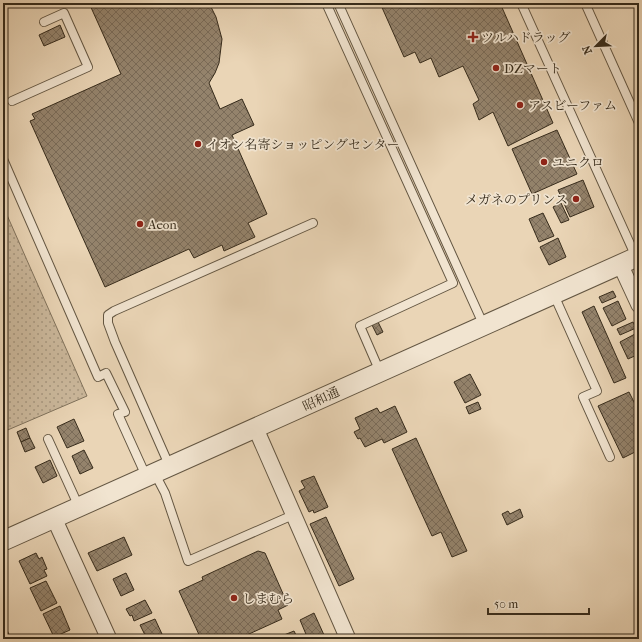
<svg xmlns="http://www.w3.org/2000/svg" width="642" height="642" font-family="'IM FELL French Canon','Noto Serif JP',serif">
<defs>
<pattern id="grass-dots" width="8" height="8" patternUnits="userSpaceOnUse"><rect width="8" height="8" fill="#cbb89c"/><path d="M2 2h.1M6 6h.1" fill="none" stroke="#a6967e" stroke-width="1.8" stroke-linecap="round"/></pattern>
<pattern id="building-cross-hatch" width="8" height="8" patternUnits="userSpaceOnUse"><rect width="8" height="8" fill="#94836c"/><path d="M0 0l8 8M0 8l8-8" fill="none" stroke="#7a6b58"/></pattern>
</defs>
<rect width="100%" height="100%" fill="#ead5b6"/>
<filter id="stains"><feTurbulence type="fractalNoise" baseFrequency=".005" numOctaves="4"/><feColorMatrix values="0 0 0 0 .2 0 0 0 0 .09 0 0 0 0 .02 0 0 0 .5 -.17"/></filter>
<radialGradient id="worn" r=".72"><stop offset=".6" stop-color="#630" stop-opacity="0"/><stop offset="1" stop-color="#630" stop-opacity=".3"/></radialGradient>
<polygon fill="url(#grass-dots)" stroke="#80725c" points="3,206 87,396 3,432"/>
<g fill="url(#building-cross-hatch)" stroke="#362b1b">
<polygon points="89,3 208,3 211,7 216,17 222,39 219,63 215,73 209,83 220,109 242,99 254,125 232,135 267,214 248,223 255,237 224,251 222,245 194,258 189,249 105,287 30,121 35,119 32,114 121,74"/>
<polygon points="380,3 500,3 553,123 508,146 493,112 479,120 473,104 479,100 463,66 439,77 431,58 420,63 415,52 404,57"/>
<polygon points="60,25 65,37 44,46 39,35"/>
<polygon points="557,130 577,174 532,194 512,149"/>
<polygon points="583,180 594,207 570,217 558,190"/>
<polygon points="561,203 569,220 561,223 553,207"/>
<polygon points="543,213 554,236 539,242 529,219"/>
<polygon points="558,238 566,257 549,265 540,247"/>
<polygon points="613,291 616,297 602,303 599,297"/>
<polygon points="618,301 626,319 612,326 603,308"/>
<polygon points="594,306 626,378 614,383 582,312"/>
<polygon points="378,322 383,332 377,335 372,325"/>
<polygon points="633,322 636,328 620,335 617,329"/>
<polygon points="635,334 639,342 639,354 628,359 620,342"/>
<polygon points="470,374 481,395 465,403 454,382"/>
<polygon points="629,392 639,412 639,450 623,458 598,406"/>
<polygon points="478,402 481,409 469,414 466,407"/>
<polygon points="395,406 407,432 384,443 382,439 365,447 360,438 358,439 354,432 360,429 355,418 377,408 380,413"/>
<polygon points="74,419 84,441 67,448 57,427"/>
<polygon points="26,428 30,438 21,442 17,432"/>
<polygon points="30,438 35,448 25,452 21,442"/>
<polygon points="416,438 467,551 452,557 441,532 432,536 392,449"/>
<polygon points="84,450 93,468 80,474 72,456"/>
<polygon points="50,460 57,476 43,483 35,467"/>
<polygon points="314,476 328,507 314,513 313,510 309,512 299,491 305,488 301,481"/>
<polygon points="520,509 523,517 507,525 502,514 508,511 510,514"/>
<polygon points="326,517 354,579 339,586 310,524"/>
<polygon points="124,537 132,555 97,571 88,553"/>
<polygon points="258,551 265,553 288,605 278,610 282,619 238,639 201,639 179,591 203,580 202,577"/>
<polygon points="36,553 39,559 42,557 47,569 44,570 47,576 30,584 19,561"/>
<polygon points="126,573 134,590 121,596 113,579"/>
<polygon points="46,581 57,603 41,611 30,588"/>
<polygon points="145,600 152,613 134,621 132,615 130,616 126,609"/>
<polygon points="60,606 70,630 54,637 43,614"/>
<polygon points="314,613 324,635 315,639 308,639 300,620"/>
<polygon points="155,619 162,634 152,639 147,639 140,625"/>
<polygon points="3,621 11,639 3,639"/>
<polygon points="294,631 298,639 280,639 279,637"/>
</g>
<g fill="none" stroke-linecap="round" stroke-linejoin="round">
<defs>
<g id="service">
<polyline points="326,3 453,283 360,326 380,372"/>
<polyline points="338,3 484,326"/>
<polyline points="521,3 636,257"/>
<polyline points="585,3 639,123"/>
<polyline points="12,101 88,67 64,13 44,22"/>
<polyline points="3,159 98,377 106,373 125,412 118,414 146,476"/>
<polyline points="554,295 597,391 583,397 610,457"/>
<polyline points="48,439 79,507"/>
<polyline points="169,465 115,342 108,323 108,315 114,311 313,223"/>
<polyline points="154,472 165,493 188,561 293,515"/>
</g>
<g id="minor">
<polyline points="620,264 639,305"/>
<polyline points="256,429 348,639"/>
<polyline points="54,518 109,639"/>
</g>
<polyline id="tertiary" points="3,541 639,256"/>
</defs>
<use href="#service" stroke="#635642" stroke-width="10"/>
<use href="#minor" stroke="#635642" stroke-width="17"/>
<use href="#tertiary" stroke="#635642" stroke-width="21"/>
<use href="#service" stroke="#f1e4d0" stroke-width="8"/>
<use href="#minor" stroke="#f1e4d0" stroke-width="15"/>
<use href="#tertiary" stroke="#f1e4d0" stroke-width="19"/>
</g>
<g fill="#8f2418" stroke="#f1e4d0" stroke-width="1.5">
<path d="M471 31h4v4h4v4h-4v4h-4v-4h-4v-4h4z"/>
<circle cx="496" cy="68" r="4"/>
<circle cx="520" cy="105" r="4"/>
<circle cx="198" cy="144" r="4"/>
<circle cx="544" cy="162" r="4"/>
<circle cx="576" cy="199" r="4"/>
<circle cx="140" cy="224" r="4"/>
<circle cx="234" cy="598" r="4"/>
</g>
<g text-anchor="middle" dominant-baseline="central" stroke-width="3.5" stroke-linejoin="round" paint-order="stroke">
<g font-size="13" fill="#362b1b" stroke="#f1e4d0" text-anchor="start">
<text x="481" y="37">ツルハドラッグ</text>
<text x="504" y="68">DZマート</text>
<text x="528" y="105">アスビーファム</text>
<text x="206" y="144">イオン名寄ショッピングセンター</text>
<text x="552" y="162">ユニクロ</text>
<text x="568" y="199" text-anchor="end">メガネのプリンス</text>
<text x="148" y="224">Aeon</text>
<text x="242" y="598">しまむら</text>
</g>
<g font-size="13" fill="#362b1b" stroke="#f1e4d0">
<text transform="translate(321 399) rotate(-25)">昭和通</text>
</g>
</g>
<rect width="642" height="642" fill="none" stroke="#ead5b6" stroke-width="16"/>
<rect x="4" y="4" width="634" height="634" fill="none" stroke="#362b1b" stroke-width="2"/>
<rect x="8" y="8" width="626" height="626" fill="none" stroke="#362b1b"/>
<g transform="translate(596 46) rotate(246)" stroke="#f1e4d0" stroke-width="3" paint-order="stroke">
<path d="M0-3L7 15L0 10L-7 15Z" fill="#362b1b"/>
<text y="-6" font-size="11" font-weight="bold" text-anchor="middle" fill="#362b1b">N</text>
</g>
<path d="M488 608v6h101v-6" fill="none" stroke="#362b1b" stroke-width="2"/>
<text x="494" y="608" font-size="12" fill="#362b1b" stroke="#f1e4d0" stroke-width="3" paint-order="stroke">50 m</text>
<rect width="100%" height="100%" filter="url(#stains)"/>
<rect width="100%" height="100%" fill="url(#worn)"/>
</svg>
